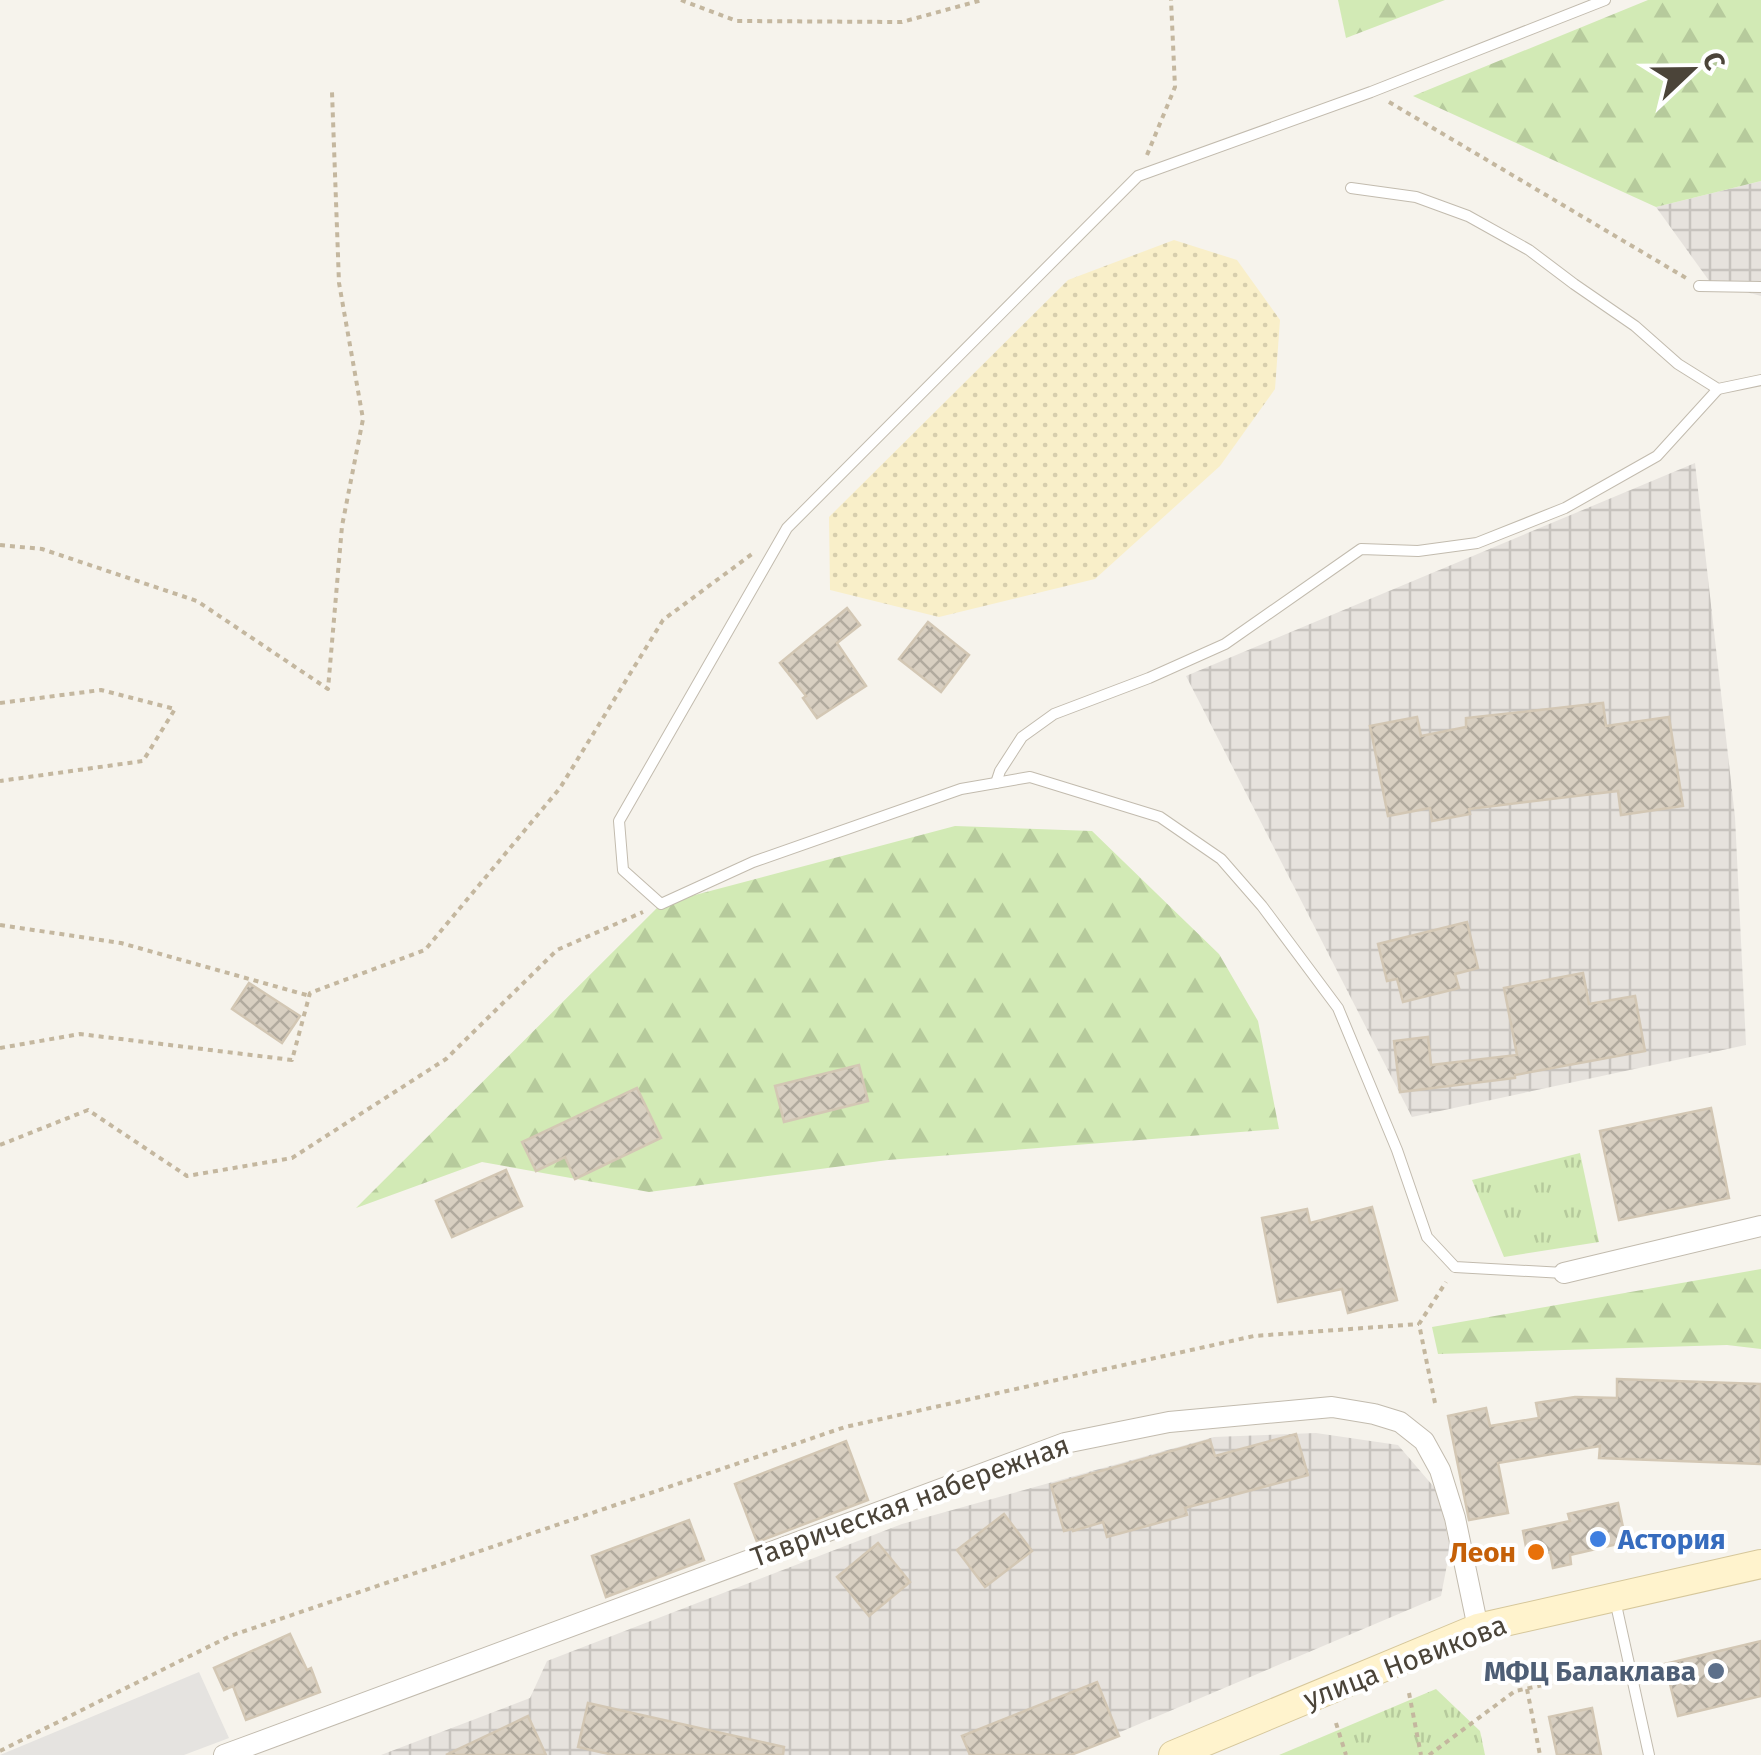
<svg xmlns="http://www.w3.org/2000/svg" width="1761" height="1755" font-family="'Fira Sans',sans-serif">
<defs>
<pattern id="industrial-grid" width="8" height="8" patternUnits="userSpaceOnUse" patternTransform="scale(2.5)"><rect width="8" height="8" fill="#e6e2dd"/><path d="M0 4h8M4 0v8" fill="none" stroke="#c7c3be"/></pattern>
<pattern id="forest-firs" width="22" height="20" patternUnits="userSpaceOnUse" patternTransform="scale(2.5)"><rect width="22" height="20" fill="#d2eab5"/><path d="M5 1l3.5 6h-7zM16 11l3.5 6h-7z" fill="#b6ca9c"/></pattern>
<pattern id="sand-dots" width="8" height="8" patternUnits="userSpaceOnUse" patternTransform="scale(2.5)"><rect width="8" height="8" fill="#f9efc9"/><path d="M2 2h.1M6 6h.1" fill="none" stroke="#d7cead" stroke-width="1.8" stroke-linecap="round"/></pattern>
<pattern id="park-tufts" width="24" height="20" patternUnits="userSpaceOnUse" patternTransform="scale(2.5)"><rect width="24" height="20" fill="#d2eab5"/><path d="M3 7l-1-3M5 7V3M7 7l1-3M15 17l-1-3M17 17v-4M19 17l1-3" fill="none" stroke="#b6ca9c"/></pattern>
<pattern id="building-cross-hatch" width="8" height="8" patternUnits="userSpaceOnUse" patternTransform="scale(2.5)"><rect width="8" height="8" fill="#d8cfc1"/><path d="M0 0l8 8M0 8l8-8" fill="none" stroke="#b1aa9e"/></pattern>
</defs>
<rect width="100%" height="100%" fill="#f6f3ec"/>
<g fill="url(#industrial-grid)">
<polygon points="1761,181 1761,296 1710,282 1656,207"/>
<polygon points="1695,463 1735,817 1746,1045 1412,1117 1186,676"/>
<polygon points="1316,1433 1398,1445 1439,1493 1450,1549 1441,1596 1066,1755 381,1755 530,1698 547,1661 902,1524 1214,1437"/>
</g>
<g fill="url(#forest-firs)">
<polygon points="1338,0 1445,0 1346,38"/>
<polygon points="1648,0 1761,0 1761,181 1656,207 1413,96"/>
<polygon points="955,826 1092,831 1219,954 1258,1021 1279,1129 888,1160 649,1192 482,1162 356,1208 661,904"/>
<polygon points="1761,1269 1761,1349 1727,1345 1438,1354 1432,1327"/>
</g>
<polygon fill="url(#sand-dots)" points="1174,240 1237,260 1280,320 1275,389 1220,466 1095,579 939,617 830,590 829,517 1068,280"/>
<g fill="url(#park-tufts)">
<polygon points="1580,1153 1599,1242 1504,1257 1472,1180"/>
<polygon points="1436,1689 1480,1731 1485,1755 1279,1755"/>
</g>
<polygon fill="#e5e3e0" points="199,1672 229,1738 184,1755 0,1755"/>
<g fill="url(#building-cross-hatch)" stroke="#d3c7b4" stroke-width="2.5">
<polygon points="847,608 860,625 837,643 866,686 817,718 803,698 806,696 780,663"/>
<polygon points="928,622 969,655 941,692 899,659"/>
<polygon points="1603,703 1606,726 1669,717 1683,806 1621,815 1618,791 1469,809 1470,814 1432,821 1430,808 1388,816 1370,726 1417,717 1421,736 1466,727 1466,718"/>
<polygon points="1467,922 1478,968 1455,974 1459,988 1403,1002 1397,979 1387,981 1378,944"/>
<polygon points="1583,973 1589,1004 1635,996 1645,1051 1515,1075 1515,1078 1400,1092 1394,1041 1428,1037 1431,1065 1517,1055 1504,988"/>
<polygon points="249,983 300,1016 282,1043 232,1009"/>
<polygon points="859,1065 868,1101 784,1122 775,1086"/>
<polygon points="637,1088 661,1138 575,1179 565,1157 536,1171 522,1142"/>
<polygon points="1711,1108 1729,1198 1619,1220 1600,1131"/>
<polygon points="506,1170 522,1206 452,1237 436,1201"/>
<polygon points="1372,1207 1397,1300 1348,1313 1342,1289 1278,1302 1262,1218 1307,1209 1310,1223"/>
<polygon points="1617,1379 1761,1384 1761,1464 1599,1458 1600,1446 1498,1463 1508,1513 1469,1520 1448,1416 1486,1408 1490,1426 1539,1418 1536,1403 1575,1397 1617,1398"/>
<polygon points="1296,1434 1308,1475 1185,1508 1187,1515 1107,1537 1103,1522 1073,1531 1072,1529 1064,1531 1051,1485 1210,1440 1215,1456"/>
<polygon points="846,1441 868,1500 757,1542 735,1484"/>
<polygon points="1618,1503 1626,1542 1570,1555 1571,1564 1553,1568 1550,1552 1528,1557 1523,1531 1570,1521 1568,1514"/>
<polygon points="1004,1514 1032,1551 985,1587 957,1550"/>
<polygon points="689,1520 704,1560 606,1597 592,1556"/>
<polygon points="878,1543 910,1582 869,1616 837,1577"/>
<polygon points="290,1634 307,1670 311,1668 320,1692 246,1720 233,1686 224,1690 214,1668"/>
<polygon points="1761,1641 1761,1696 1678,1716 1665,1664"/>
<polygon points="1097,1682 1119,1736 1071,1755 970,1755 962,1736"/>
<polygon points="588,1703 784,1747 783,1755 613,1755 578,1747"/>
<polygon points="1592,1708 1601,1755 1557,1755 1549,1717"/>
<polygon points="528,1716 546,1755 446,1755"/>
</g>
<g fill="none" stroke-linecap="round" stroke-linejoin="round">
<defs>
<g id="lane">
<polyline points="1351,188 1416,197 1468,216 1529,250 1574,284 1635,326 1678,364 1718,389 1761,380"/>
<polyline points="1699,286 1761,287"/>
<polyline points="996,783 1000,771 1022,737 1054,714 1149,678 1225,644 1361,549 1418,551 1477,543 1565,508 1657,456 1718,389"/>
<polyline points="1564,1273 1455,1267 1427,1237 1397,1150 1338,1008 1262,906 1221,859 1160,817 1030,777 961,789 753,862 661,904 623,870 619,821 787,528 1138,176 1371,92 1605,0"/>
<polyline points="1615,1600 1649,1755"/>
</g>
<g id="street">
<polyline points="1564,1273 1761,1226"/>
<polyline points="224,1755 1065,1443 1169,1422 1332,1407 1374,1414 1400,1422 1424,1441 1440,1470 1455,1518 1478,1628"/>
</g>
<polyline id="secondary" points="1173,1755 1478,1628 1761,1564"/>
</defs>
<use href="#lane" stroke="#c2bbae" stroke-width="12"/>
<use href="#street" stroke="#c2bbae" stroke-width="22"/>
<use href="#secondary" stroke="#d6c79b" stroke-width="30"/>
<g stroke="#c4b79f" stroke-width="4" stroke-dasharray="5 5" stroke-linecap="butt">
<polyline points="681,0 737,21 902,22 982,0"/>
<polyline points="1389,102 1686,278"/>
<polyline points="1147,155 1175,87 1171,0"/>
<polyline points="0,545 42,549 197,601 328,689 342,526 363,419 339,283 332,92"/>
<polyline points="0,703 101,690 175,709 143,761 0,781"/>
<polyline points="0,925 121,943 310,996"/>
<polyline points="0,1048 80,1034 292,1060 310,993 425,950 560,788 663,620 752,554"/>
<polyline points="0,1145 88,1110 187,1176 292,1158 446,1059 557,950 643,912"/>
<polyline points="1435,1403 1419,1324 1446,1282"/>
<polyline points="1527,1689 1540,1755"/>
<polyline points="1409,1693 1421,1755"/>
<polyline points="1336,1723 1346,1755"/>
<polyline points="0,1751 230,1636 845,1427 1254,1336 1419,1324"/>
<polyline points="1429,1755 1515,1691 1616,1670"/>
</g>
<use href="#lane" stroke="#fff" stroke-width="10"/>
<use href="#street" stroke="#fff" stroke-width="20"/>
<use href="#secondary" stroke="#fff3cd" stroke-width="28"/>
</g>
<circle fill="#3f7fe0" stroke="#fff" stroke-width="4" cx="1598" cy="1539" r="10"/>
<circle fill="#e8710a" stroke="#fff" stroke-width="4" cx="1536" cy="1552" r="10"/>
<circle fill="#5c6f8a" stroke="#fff" stroke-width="4" cx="1716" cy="1671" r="10"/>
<g text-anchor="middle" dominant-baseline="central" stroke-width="8" stroke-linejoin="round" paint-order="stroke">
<g font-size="28" fill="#4b4439" stroke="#fff">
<text transform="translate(910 1501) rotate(-20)">Таврическая набережная</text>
<text transform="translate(1405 1662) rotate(-21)">улица Новикова</text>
</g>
<g font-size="28" font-weight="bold" fill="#366cbe" stroke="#fff" text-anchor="start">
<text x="1618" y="1539">Астория</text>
</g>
<g font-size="28" font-weight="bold" fill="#c56008" stroke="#fff" text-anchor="end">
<text x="1516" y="1552">Леон</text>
</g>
<g font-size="28" font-weight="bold" fill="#4e5e75" stroke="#fff" text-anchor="end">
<text x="1696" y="1671">МФЦ Балаклава</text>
</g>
</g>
<g transform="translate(1691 70) rotate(68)" stroke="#ffffff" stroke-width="8" paint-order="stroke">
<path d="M0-8L18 38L0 25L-18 38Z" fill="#4b4439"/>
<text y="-15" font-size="28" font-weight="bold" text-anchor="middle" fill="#4b4439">С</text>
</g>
</svg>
